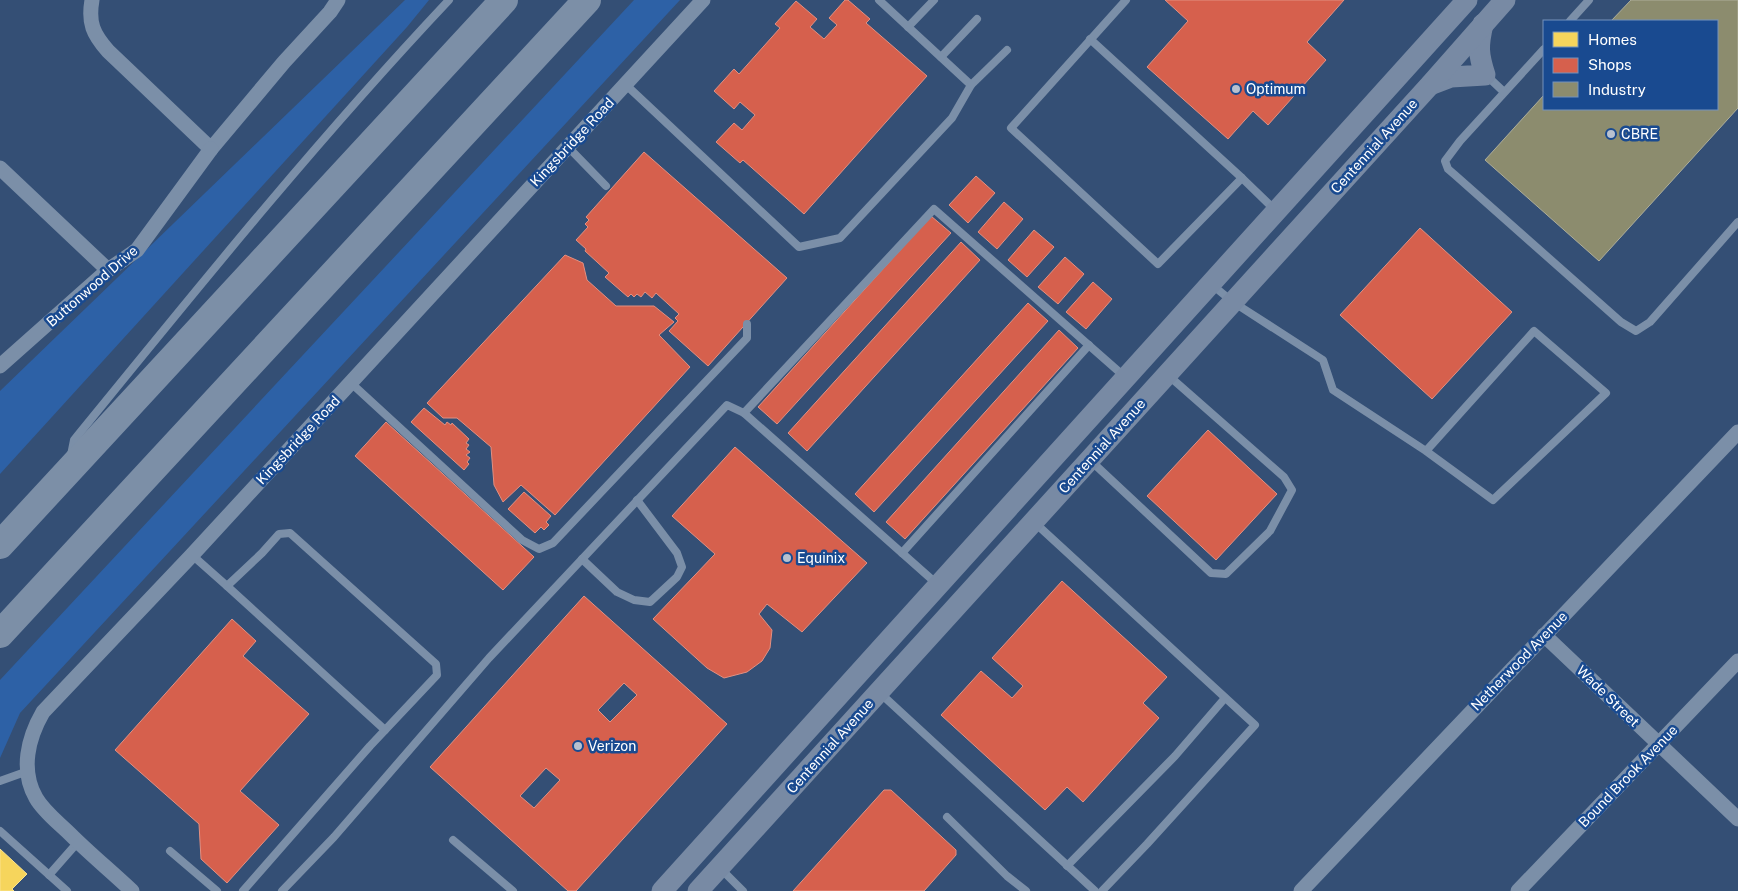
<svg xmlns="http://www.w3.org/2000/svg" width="1738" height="891" font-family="'Public Sans',sans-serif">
<rect width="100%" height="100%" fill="#344f75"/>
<g fill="#2d61a6">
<polygon points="405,0 429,0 407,27 0,474 0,391"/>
<polygon points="634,0 680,0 20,713 0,758 0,680"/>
</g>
<polygon fill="#f6d55c" stroke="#f9e28d" points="0,849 27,874 12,889 14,891 0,891"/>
<g fill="#d6604d" stroke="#e29082" fill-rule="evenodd">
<polygon points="845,0 848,0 870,19 866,23 927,76 804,214 743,160 740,163 716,142 734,123 742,130 755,115 740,102 734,109 714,91 734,69 739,74 780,28 775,24 796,1 817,19 810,27 824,39 837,25 829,18"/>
<polygon points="1165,0 1344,0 1307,42 1326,60 1268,125 1253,111 1228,139 1147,67 1188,21"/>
<polygon points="644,152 787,278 708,366 669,331 678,321 675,318 679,314 656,293 652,298 645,292 641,297 637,294 634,297 631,294 628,297 605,277 609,273 585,251 586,249 576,240 588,227 585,224 589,220 586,217"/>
<polygon points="976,176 995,193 968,223 949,205"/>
<polygon points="1004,202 1023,219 997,249 978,232"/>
<polygon points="931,216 951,233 777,424 758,407"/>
<polygon points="1420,228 1512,312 1432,399 1340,315"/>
<polygon points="1034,230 1054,247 1027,277 1008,260"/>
<polygon points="961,242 980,260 807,451 788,433"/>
<polygon points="565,255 583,263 587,280 616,306 654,306 674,322 659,335 690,367 555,515 521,485 503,502 494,485 491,447 457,418 443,418 427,403"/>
<polygon points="1065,257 1084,274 1058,304 1038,287"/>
<polygon points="1093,282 1112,299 1086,329 1066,312"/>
<polygon points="1028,303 1048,321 874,512 855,494"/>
<polygon points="1059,330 1078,348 905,539 886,522"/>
<polygon points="424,408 445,425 447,422 451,425 452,423 469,439 466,443 469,445 466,449 470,452 466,455 470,458 467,462 469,464 464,470 411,422"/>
<polygon points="386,422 534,557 503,590 355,456"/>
<polygon points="1208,430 1277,494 1216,560 1147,496"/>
<polygon points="735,447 867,563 802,632 767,604 759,614 772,630 770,648 762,661 747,672 724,678 707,668 653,619 715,554 672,516"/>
<polygon points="524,492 551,516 546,522 549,525 544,530 541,527 535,533 508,509"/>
<polygon points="1062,581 1167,677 1143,703 1159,718 1083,802 1067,787 1045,810 941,715 981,671 1012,698 1023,686 992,658"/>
<path d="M584 596 727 724 576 891H568L430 767ZM624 683 637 695 610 722 598 710ZM546 768 560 780 534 808 520 796Z"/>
<polygon points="232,619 256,641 243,656 309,714 240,791 279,825 227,883 201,859 199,824 115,750"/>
<polygon points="884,790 891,790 956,850 956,855 924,891 793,891"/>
</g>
<polygon fill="#8c8c6e" stroke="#aeae9a" points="1631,0 1738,0 1738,108 1599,261 1485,160 1544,95 1544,109 1717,109 1717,21 1611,21"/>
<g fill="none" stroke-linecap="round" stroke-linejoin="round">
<g stroke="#7b8fa8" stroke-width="8">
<polyline points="1126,0 1011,128 1158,264 1242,178"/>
<polyline points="1570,21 1589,0"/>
<polyline points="908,27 934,0"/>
<polyline points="1090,39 1242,178 1276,211"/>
<polyline points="1544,49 1460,141 1445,161 1448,169 1455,175 1621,322 1636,331 1650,322 1738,222"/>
<polyline points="941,57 977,19"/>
<polyline points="1487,76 1504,92"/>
<polyline points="625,84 799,247 840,238 952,118 971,85 879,0"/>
<polyline points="971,85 1007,50"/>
<polyline points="568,147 606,186"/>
<polyline points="1211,284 1233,302 1323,360 1333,390 1426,451 1493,500 1606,393 1534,331 1426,451"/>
<polyline points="351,383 522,540 539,549 553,543 747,338 747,324"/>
<polyline points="744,413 934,209 1125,377"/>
<path d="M71 455 74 440C196 290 317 140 449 0"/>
<polyline points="1091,461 1211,573 1226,574 1270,531 1292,490 1284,477 1169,376"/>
<polyline points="1034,522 1255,725 1147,844 1102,891"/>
<polyline points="902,553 1089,345"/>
<polyline points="192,555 227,586 262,553 279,534 290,533 436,664 437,675 370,746 243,891"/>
<polyline points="582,559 617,592 634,600 650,602 677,577 682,567 677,553 637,500"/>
<polyline points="227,586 385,730"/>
<polyline points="880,693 1095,891"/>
<polyline points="0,781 28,771"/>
<polyline points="947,817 1007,876 1026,891"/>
<polyline points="0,831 67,891"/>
<polyline points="453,840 513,891"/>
<polyline points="170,851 217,891"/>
<polyline points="1067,866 1175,756 1225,698"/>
<polyline points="721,869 743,891"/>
<polyline points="49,875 78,842"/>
<polyline points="282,891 334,837 489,658 727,405 744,413 937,584"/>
</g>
<g stroke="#7b8fa8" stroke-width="15">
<path d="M92 0C88 23 93 34 108 51L211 149 284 62 330 12 338 0"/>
<polyline points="0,168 108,270"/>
<polyline points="0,366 108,270 137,250 211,149"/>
<polyline points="1544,635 1738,819"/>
<path d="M132 891C112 872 90 854 70 834 59 823 44 812 36 798 20 770 28 738 43 712L192 555 703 0"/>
<polyline points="1301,891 1738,432"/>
<polyline points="1518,891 1738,661"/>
</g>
<g stroke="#788aa4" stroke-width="21">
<path d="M1430 85 1451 77 1485 75C1478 53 1478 46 1483 24"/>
<polyline points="662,891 1467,0"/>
<polyline points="698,891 1430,85 1505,0"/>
</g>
<g stroke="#7c8fa7" stroke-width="28">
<polyline points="0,545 504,0"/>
<polyline points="0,634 587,0"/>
</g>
</g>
<g fill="#b8c1cf" stroke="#194a90" stroke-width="2">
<circle cx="1236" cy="89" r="5"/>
<circle cx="1611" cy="134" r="5"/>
<circle cx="787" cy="558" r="5"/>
<circle cx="578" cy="746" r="5"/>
</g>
<g text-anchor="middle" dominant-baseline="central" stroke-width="5" stroke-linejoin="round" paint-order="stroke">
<g font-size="14" fill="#fff" stroke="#194a90" text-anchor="start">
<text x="1246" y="89">Optimum</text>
<text x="1621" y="134">CBRE</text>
<text x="797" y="558">Equinix</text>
<text x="588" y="746">Verizon</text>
</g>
<g font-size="14" fill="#fff" stroke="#194a90">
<text transform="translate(572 142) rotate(-47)">Kingsbridge Road</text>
<text transform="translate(1374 146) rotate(-48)">Centennial Avenue</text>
<text transform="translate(92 286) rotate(-41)">Buttonwood Drive</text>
<text transform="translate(298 440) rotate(-47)">Kingsbridge Road</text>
<text transform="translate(1102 446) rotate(-48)">Centennial Avenue</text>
<text transform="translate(1519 661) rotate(-46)">Netherwood Avenue</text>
<text transform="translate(1608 696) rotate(44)">Wade Street</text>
<text transform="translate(830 746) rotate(-48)">Centennial Avenue</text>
<text transform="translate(1628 776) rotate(-46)">Bound Brook Avenue</text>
</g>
</g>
<rect x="1543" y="20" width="175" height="90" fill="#194a90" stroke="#7592bc"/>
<rect x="1553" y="32" width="25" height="15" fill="#f6d55c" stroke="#7592bc"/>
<text x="1588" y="45" font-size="15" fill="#ffffff">Homes</text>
<rect x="1553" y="58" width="25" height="15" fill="#d6604d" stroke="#7592bc"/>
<text x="1588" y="70" font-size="15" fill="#ffffff">Shops</text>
<rect x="1553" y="82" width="25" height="15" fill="#8c8c6e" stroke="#7592bc"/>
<text x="1588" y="95" font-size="15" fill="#ffffff">Industry</text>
</svg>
